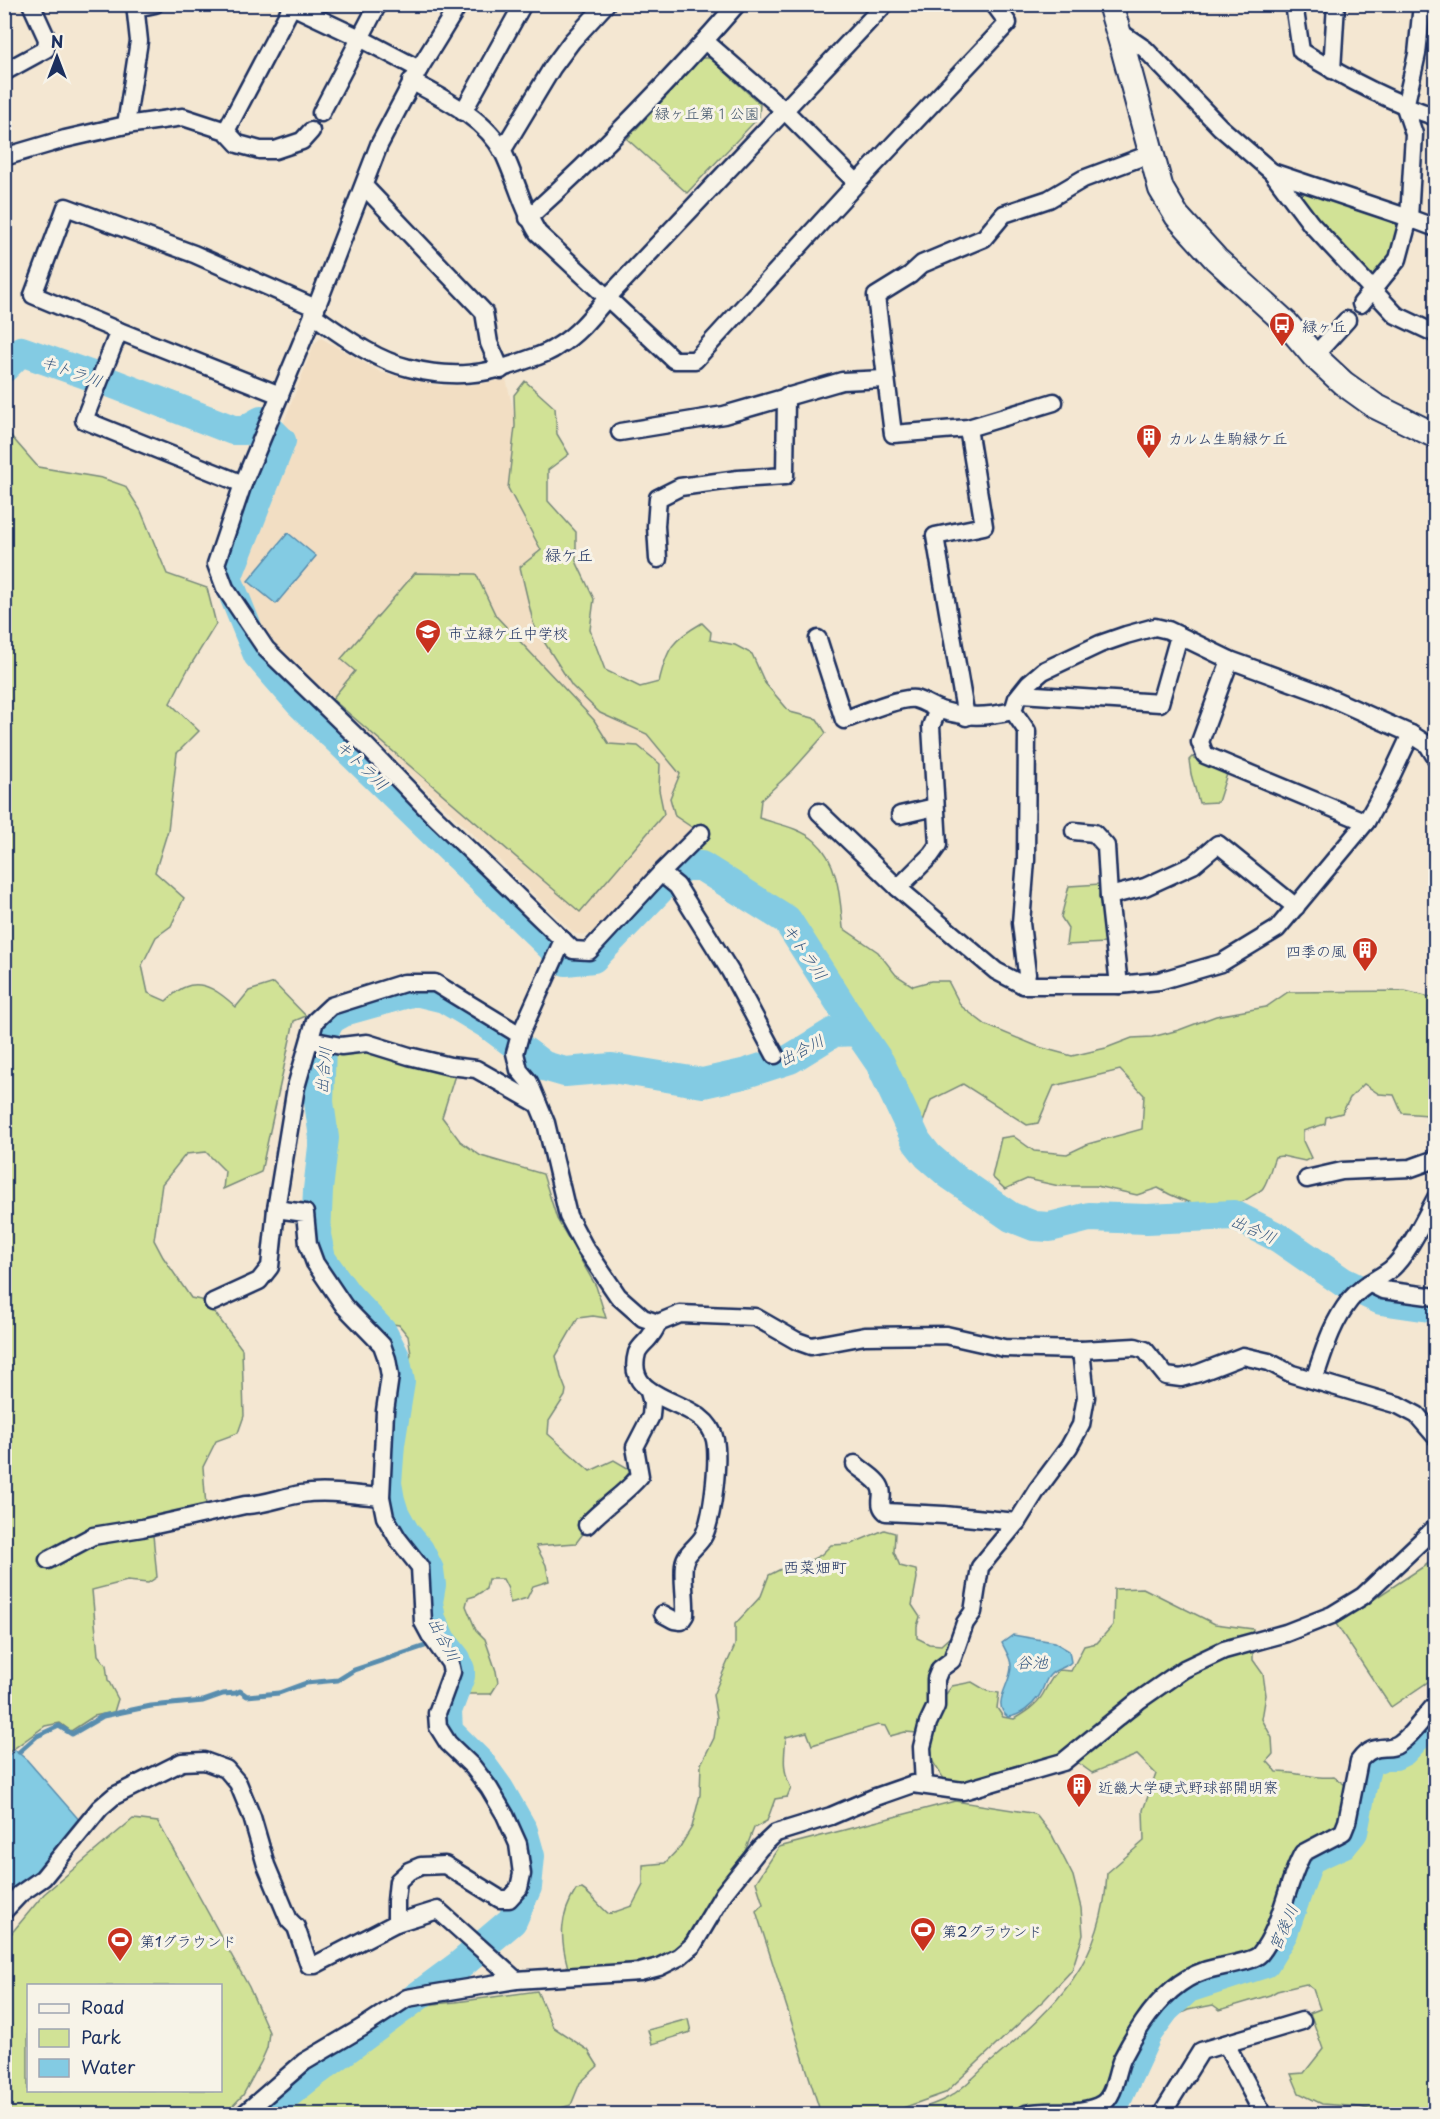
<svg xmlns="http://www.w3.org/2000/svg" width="1440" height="2119" font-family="'Playpen Sans','Klee One',sans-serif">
<rect width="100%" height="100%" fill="#f4e7d2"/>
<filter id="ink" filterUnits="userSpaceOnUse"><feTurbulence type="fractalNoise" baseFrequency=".0167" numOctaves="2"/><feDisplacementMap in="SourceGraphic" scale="12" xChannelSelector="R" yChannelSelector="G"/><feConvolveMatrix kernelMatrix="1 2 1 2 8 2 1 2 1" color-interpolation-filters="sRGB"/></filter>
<g filter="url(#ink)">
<polygon fill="#f2dec3" points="321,338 382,373 400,377 441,386 475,385 506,379 546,551 536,621 724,798 595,935 575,934 323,689 314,691 243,603 225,576 314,344"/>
<g fill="#d1e296" stroke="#76887a" stroke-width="1.5" fill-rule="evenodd">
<polygon points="701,58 710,58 760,104 759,117 687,193 627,139"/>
<path d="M1307 189 1396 222 1399 226 1390 256 1373 276 1369 275 1300 205C1300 198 1300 193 1307 189Z"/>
<path d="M525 381 555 408 557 434 569 454 548 470V501L576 532V561L594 599 590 630 605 670 640 687 659 682C667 648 672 640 702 623L711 632 710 640 735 645 752 654 765 683 790 712 817 719 826 733 793 770 761 800 759 818C777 824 801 828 815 841 839 862 840 899 843 928L878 952 896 975 913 986 931 981H948L961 1006 986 1025 1039 1047 1072 1056 1106 1048 1132 1038 1152 1037 1179 1030 1216 1016 1266 1007 1288 992 1405 991 1430 997 1435 994V1078L1429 1086 1433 1102 1428 1115 1402 1113 1394 1095 1379 1094 1364 1084 1350 1098 1342 1113 1326 1117 1325 1124 1303 1131V1141L1311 1158 1305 1161 1282 1156 1275 1157C1271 1166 1269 1179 1263 1188 1261 1191 1255 1194 1252 1196 1224 1217 1185 1204 1158 1188L1137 1195 1096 1186H1059L1027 1179 1005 1189 992 1177 1001 1138 1013 1136 1034 1151 1067 1154 1088 1144 1142 1129 1144 1095 1120 1070 1054 1086 1038 1123 1027 1125 963 1084 931 1100 921 1128 877 1047 794 917 745 883 693 853 708 838 675 816 670 798 680 774 647 734 600 713 572 686 534 626 520 567 541 550 508 488 515 426 514 395Z"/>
<path d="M4 428 38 467 102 478 125 486 141 511 167 574 207 588 216 624 187 671 170 703 199 731 177 753 168 830 155 872 184 898 171 926 156 937 142 965 148 993 166 1001C171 997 178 989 185 987 204 979 222 994 236 1007L249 991 274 983 306 1016 294 1021 261 1172 223 1189 225 1171 206 1152 186 1154 162 1184 154 1240 163 1257 191 1298 206 1301 242 1349 244 1416 238 1433 216 1441 203 1467 206 1507 170 1516 153 1535 157 1577 148 1583 127 1581 92 1590 98 1655 106 1665 108 1680 118 1699 114 1712 94 1716 71 1731 60 1723 45 1726 5 1755Z"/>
<polygon points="415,573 476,574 496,616 594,720 609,744 638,746 660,764 659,790 664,814 580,912 332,699 355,671 341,659"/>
<polygon points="1192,757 1227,774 1218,802 1199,803 1191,774 1189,760"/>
<polygon points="1100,884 1106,943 1066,945 1068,928 1061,917 1069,886"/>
<polygon points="361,1049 455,1075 442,1117 460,1141 481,1156 543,1174 557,1219 596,1286 606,1318 593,1316 578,1318 556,1356 561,1377 566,1390 565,1396 549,1421 548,1434 590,1471 614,1460 631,1470 576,1543 536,1546 546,1565 549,1581 533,1586 527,1598 510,1603 508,1589 503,1579 488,1579 486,1589 475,1596 468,1598 466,1606 476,1630 485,1639 496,1671 498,1683 491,1694 461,1694 463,1669 460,1657 434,1616 434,1575 429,1558 409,1531 396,1507 392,1489 404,1376 411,1354 408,1336 399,1325 380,1322 356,1296 327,1258 320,1229 328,1164 328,1124 324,1096 325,1051"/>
<path d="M884 1530 895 1533 894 1552 900 1566 916 1570 917 1578 912 1605 920 1617 917 1626V1638L929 1644 941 1645 950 1637H953L918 1733 905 1732 890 1736 885 1726 878 1725 812 1745 807 1732 786 1737C784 1756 782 1771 791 1788L787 1797 775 1799 767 1821 754 1828 738 1869 717 1893 680 1946 654 1960 582 1968H568C560 1938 559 1917 576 1890L582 1889C593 1896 599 1906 609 1914L632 1906 643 1885V1865L665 1863 680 1847 692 1827 700 1795 701 1764 714 1738 717 1718 713 1695 735 1645V1624L761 1596 769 1575 787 1566 805 1563 821 1555 831 1545 851 1544Z"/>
<polygon points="1435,1559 1435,1677 1391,1707 1336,1624"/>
<path d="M1143 1588 1215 1624 1253 1629V1660L1263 1674 1266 1695 1262 1719 1272 1738 1273 1754 1267 1761 1277 1772C1297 1772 1314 1779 1334 1777L1348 1787 1338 1828 1310 1841 1270 1924 1252 1953 1186 1972 1103 2096 1082 2103 1027 2106 1015 2114H905C919 2109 934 2105 947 2098 962 2091 979 2071 993 2060 1057 2005 1103 1963 1107 1873L1144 1841 1143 1810 1156 1774 1137 1755 1092 1773 1063 1752 1055 1757 1011 1767 961 1785 944 1779C939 1771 932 1762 929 1754 925 1737 941 1699 952 1686L972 1682 987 1691 999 1693 997 1708 1003 1717 1014 1719C1024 1713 1037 1705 1043 1694 1049 1683 1050 1679 1059 1670L1071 1671 1084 1646 1097 1643 1113 1625 1114 1589Z"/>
<polygon points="1435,1722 1435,2114 1387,2114 1360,2107 1322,2104 1299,2093 1291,2074 1304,2073 1323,2049 1310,2013 1320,2009 1313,1989 1306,1984 1277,1991 1270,1995 1220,2010 1213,2005 1188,2010 1173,2017 1170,2011 1183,1996 1217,1979 1251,1972 1268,1965 1285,1936 1313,1860 1340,1848 1353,1839 1361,1814 1366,1779 1371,1765 1376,1760 1396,1759 1409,1752"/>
<polygon points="955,1801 1031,1813 1036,1815 1052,1835 1073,1876 1081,1908 1083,1935 1072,1970 1044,2000 945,2093 886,2114 821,2114 756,1911 763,1904 756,1882 779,1847"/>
<path d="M133 1819 158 1822 249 1987 269 2032 267 2048 261 2062 243 2095 225 2114H12L4 2106 5 1941 44 1894ZM28 1986H220V2090H28Z"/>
<polygon points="537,1991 553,2027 588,2050 598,2066 580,2083 571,2105 541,2114 271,2114 350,2050 411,2006 456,2002"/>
<polygon points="688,2019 691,2032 652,2044 648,2030"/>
</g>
<g fill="#83cbe3" stroke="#598dae" stroke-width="1.5">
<polygon points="288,533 316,556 276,604 248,581"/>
<path d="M1013 1635 1054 1642 1069 1651 1071 1662C1065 1669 1056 1668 1050 1675 1044 1681 1044 1689 1039 1696 1032 1706 1020 1716 1008 1717 990 1704 1012 1683 1011 1666 1011 1658 1005 1650 1002 1643Z"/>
<polygon points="15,1750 27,1760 81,1822 35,1875 21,1882 9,1897 4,1896 4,1759"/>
</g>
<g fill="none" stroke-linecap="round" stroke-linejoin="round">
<polyline stroke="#598dae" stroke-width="5" points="19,1752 37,1736 59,1726 72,1734 103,1716 151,1706 203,1701 223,1694 236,1693 240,1691 247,1696 279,1693 306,1683 338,1680 354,1670 434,1643"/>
<g stroke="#83cbe3" stroke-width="30">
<polyline points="4,368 21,351 109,382 233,430 245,430 261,421 281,441 227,578 258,655 299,702 566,961 593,958 678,870 685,866 701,866 787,920 858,1031"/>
<polyline points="262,2114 310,2076 460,1965 512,1921 527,1887 530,1856 523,1831 499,1789 481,1764 448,1731 447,1711 460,1676 460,1670 456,1659 441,1640 431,1619 428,1602 431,1585 429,1570 419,1550 405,1533 394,1513 390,1500 387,1483 390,1444 400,1382 395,1357 382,1332 346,1294 321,1259 316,1235 318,1190 324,1138 319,1102 321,1048 324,1031 331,1019 347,1010 415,991 444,998 489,1025 544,1066 565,1072 612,1068 703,1083 743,1074 790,1059 834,1032 858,1031 880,1063 917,1142 928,1156 950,1175 1011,1217 1034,1226 1050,1227 1089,1217 1147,1219 1234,1215 1279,1238 1343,1282 1381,1300 1436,1308"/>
<polyline points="1096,2114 1107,2111 1117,2099 1148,2032 1165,2009 1188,1988 1265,1963 1283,1933 1309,1859 1344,1843 1353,1832 1364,1776 1367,1765 1372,1760 1385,1755 1395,1755 1403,1751 1436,1717"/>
</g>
<defs>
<g id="street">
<path d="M1294 4 1301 51C1343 77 1388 101 1436 117"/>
<polyline points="292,6 360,38 419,69 379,145 316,308 243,484 216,564 225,588 266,649 368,748 431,813 573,950 589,951 661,873 701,833"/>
<polyline points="136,8 155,4"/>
<polyline points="1117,30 1145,49 1220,127 1272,172 1311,224 1396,315 1436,334"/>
<polyline points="705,41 785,111 857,183"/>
<polyline points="419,69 459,4"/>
<polyline points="1332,70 1336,4"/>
<polyline points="4,72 46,49 47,39 31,4"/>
<path d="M411 81C444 99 485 118 503 152 516 178 522 208 538 233L674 360H695L857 183 1008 23 994 4"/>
<polyline points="463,112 523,4"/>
<polyline points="321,113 378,4"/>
<polyline points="126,125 139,41 135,4"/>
<polyline points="226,131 293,4"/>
<polyline points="502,151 552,68 572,41 606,4"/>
<polyline points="4,157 65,139 126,125 183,117 226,131 238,144 260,150 275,150 302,141 311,131"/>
<polyline points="1272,172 1409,218 1436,228"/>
<polyline points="364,186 484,312 489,343 501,370"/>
<path d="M528 218C602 151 671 80 737 4"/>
<polyline points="1361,304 1398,259 1409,218 1414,134 1405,107 1417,54 1422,4"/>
<path d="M313 315C342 335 374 360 409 368 452 379 488 375 529 359 539 356 550 352 558 346 578 334 592 316 607 298L885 4"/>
<polyline points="119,331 84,420 243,484"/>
<polyline points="1314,356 1347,320"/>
<polyline points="280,395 119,331 33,295 66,207 194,254 316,308"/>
<polyline points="1054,402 968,428 893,434 876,296 910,275 922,264 984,238 1004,214 1049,199 1083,179 1150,154"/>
<polyline points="620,432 724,415 842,381 885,379"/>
<polyline points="658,559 656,526 658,498 680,487 738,479 785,476 786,396"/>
<path d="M818 639 844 720C860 714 899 697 915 699 923 701 932 707 940 710 967 718 986 717 1013 711"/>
<polyline points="1230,660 1200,742 1205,755 1366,822"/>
<polyline points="1021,694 1160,703 1179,636"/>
<polyline points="1013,711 1017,698 1029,683 1043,671 1100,644 1126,635 1155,627 1168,630 1230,660 1315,691 1411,734 1428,745 1436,758"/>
<polyline points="1013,711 1027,731 1026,860 1021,923 1027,974 1023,985"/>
<polyline points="966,717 935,536 984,526 968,428"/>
<polyline points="819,812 898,888 996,971 1023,985 1119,985 1159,981 1221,963 1277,929 1366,822 1388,783 1411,734"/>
<polyline points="900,815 935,807"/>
<polyline points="1074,831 1094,833 1106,846 1109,896 1119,985"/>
<polyline points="661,873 677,886 730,971 775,1055"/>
<polyline points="898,888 931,855 938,845 931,726 938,709"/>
<polyline points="1109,896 1145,887 1193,865 1218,844 1296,907"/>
<polyline points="563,940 520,1035 515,1053 519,1070 529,1082 546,1123 568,1216 584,1246 618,1296 643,1318 658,1323 680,1314 755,1317 797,1341 811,1346 865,1336 946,1335 1004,1348 1081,1350 1135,1347 1145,1350 1166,1376 1181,1378 1199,1373 1243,1356 1269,1362 1292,1374 1398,1405 1417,1415 1436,1437"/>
<polyline points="310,1040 341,1046 367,1043 409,1056 450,1066 476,1069 538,1104"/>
<polyline points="1307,1179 1342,1171 1411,1168 1436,1159"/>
<polyline points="276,1209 305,1213 308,1244 315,1263 344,1306 382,1345 387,1359 390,1376 385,1411 381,1497 385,1517 398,1539 420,1567 423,1622 430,1635 450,1663 452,1672 437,1713 438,1727 448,1743 473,1767 489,1788 505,1815 518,1844 522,1874 519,1888 509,1899 500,1899 445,1865 421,1866 409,1871 398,1881 396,1901 396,1923"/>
<polyline points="1369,1283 1383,1290 1436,1297"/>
<polyline points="213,1302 259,1281 270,1267 276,1209 296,1087 315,1021 331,1006 404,983 435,983 520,1035"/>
<path d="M658 1323C656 1327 654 1332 651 1335 647 1342 640 1345 637 1353 622 1407 706 1395 715 1440 719 1460 713 1516 704 1535 699 1546 686 1551 684 1564 682 1580 686 1599 685 1615L681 1621 674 1620 663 1614"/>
<path d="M1314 1380C1324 1351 1331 1324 1350 1300 1361 1286 1378 1279 1391 1269 1407 1256 1426 1216 1436 1198"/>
<path d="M855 1464C862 1471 879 1480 881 1489 884 1498 877 1504 886 1512L944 1515 1017 1522"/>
<path d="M587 1525C603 1507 624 1495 640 1476L635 1447 651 1416 652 1403 649 1392"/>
<path d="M48 1560 93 1536 142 1528 245 1505C264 1505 282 1497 301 1494 327 1490 355 1495 381 1497"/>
<polyline points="924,1785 922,1747 928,1723 936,1706 936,1679 940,1669 952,1660 965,1623 973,1612 980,1567 1017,1522 1037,1490 1069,1447 1081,1425 1086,1397 1081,1350"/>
<polyline points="4,1911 20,1894 43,1878 100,1808 114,1796 182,1762 204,1761 226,1769 238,1783 252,1817 266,1865 289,1920 296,1927 309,1965 315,1965 396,1923 438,1910 516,1980"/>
<polyline points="1226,2044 1263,2114"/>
<polyline points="244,2114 304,2062 363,2027 407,1998 516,1980 640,1972 659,1967 679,1957 693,1945 724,1893 760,1848 776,1833 831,1816 873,1798 913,1784 963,1791 1063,1762 1138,1701 1184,1669 1224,1650 1286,1633 1332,1615 1363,1596 1436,1527"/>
<path d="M1026 2114C1047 2109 1083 2116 1102 2104 1115 2096 1116 2073 1122 2059 1128 2047 1135 2035 1143 2023 1158 2001 1177 1980 1204 1971 1217 1966 1252 1963 1260 1954 1282 1927 1286 1883 1303 1853L1343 1832 1347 1822 1359 1761C1375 1740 1388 1753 1400 1743 1414 1733 1424 1717 1436 1704"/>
<polyline points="1162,2114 1201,2051 1302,2021"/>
</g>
<polyline id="secondary" points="1110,4 1123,48 1161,189 1177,216 1216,259 1286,323 1314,356 1343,383 1375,406 1436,436"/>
</defs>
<use href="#street" stroke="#1b2f5e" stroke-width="21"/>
<use href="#secondary" stroke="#1b2f5e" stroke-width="28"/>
<use href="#street" stroke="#f7f3e8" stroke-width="16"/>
<use href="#secondary" stroke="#f7f3e8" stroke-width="24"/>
</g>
</g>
<defs>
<symbol id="bus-pin" viewBox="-11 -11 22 30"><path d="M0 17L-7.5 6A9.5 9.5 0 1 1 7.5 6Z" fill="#c8321e" stroke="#f7f3e8"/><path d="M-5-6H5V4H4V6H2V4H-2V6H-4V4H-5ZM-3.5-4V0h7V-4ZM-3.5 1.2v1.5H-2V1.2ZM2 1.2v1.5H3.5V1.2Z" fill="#fff"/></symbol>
<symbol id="building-pin" viewBox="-11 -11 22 30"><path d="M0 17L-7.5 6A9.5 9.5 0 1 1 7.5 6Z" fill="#c8321e" stroke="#f7f3e8"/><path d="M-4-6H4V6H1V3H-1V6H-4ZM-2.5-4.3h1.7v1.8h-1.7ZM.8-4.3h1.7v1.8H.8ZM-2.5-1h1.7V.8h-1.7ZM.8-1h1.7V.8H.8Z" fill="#fff"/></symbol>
<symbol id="school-pin" viewBox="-11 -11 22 30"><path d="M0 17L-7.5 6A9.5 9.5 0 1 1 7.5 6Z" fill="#c8321e" stroke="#f7f3e8"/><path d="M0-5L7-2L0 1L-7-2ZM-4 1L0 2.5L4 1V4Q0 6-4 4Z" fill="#fff"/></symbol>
<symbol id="stadium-pin" viewBox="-11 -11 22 30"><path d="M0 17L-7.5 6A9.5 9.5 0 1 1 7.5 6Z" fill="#c8321e" stroke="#f7f3e8"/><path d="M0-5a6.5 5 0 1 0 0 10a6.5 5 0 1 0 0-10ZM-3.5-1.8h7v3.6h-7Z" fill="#fff"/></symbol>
</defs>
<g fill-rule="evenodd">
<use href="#bus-pin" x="1267" y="310" width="30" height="40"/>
<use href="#building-pin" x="1134" y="422" width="30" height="40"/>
<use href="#school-pin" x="413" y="617" width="30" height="40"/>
<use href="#building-pin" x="1350" y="935" width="30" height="40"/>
<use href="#building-pin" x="1064" y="1771" width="30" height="40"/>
<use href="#stadium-pin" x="908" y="1915" width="30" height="40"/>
<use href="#stadium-pin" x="105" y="1925" width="30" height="40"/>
</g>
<g text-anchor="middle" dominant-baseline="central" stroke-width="6" stroke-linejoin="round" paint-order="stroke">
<g font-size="15" fill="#3f5369" stroke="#f7f3e8">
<text x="707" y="112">緑ヶ丘第１公園</text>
</g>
<g font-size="15" fill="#1b2f5e" stroke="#f7f3e8" text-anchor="start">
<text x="1302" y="325">緑ヶ丘</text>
<text x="1168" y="437">カルム生駒緑ケ丘</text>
<text x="448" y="632">市立緑ケ丘中学校</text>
<text x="1346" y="950" text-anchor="end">四季の風</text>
<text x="1098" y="1786">近畿大学硬式野球部開明寮</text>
<text x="942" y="1930">第2グラウンド</text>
<text x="140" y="1940">第1グラウンド</text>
</g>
<g font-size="16" font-style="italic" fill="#35567f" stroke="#f7f3e8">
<text transform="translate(72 370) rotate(20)">キトラ川</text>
<text transform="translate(363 764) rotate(44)">キトラ川</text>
<text transform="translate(806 951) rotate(56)">キトラ川</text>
<text transform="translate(801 1049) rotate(-27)">出合川</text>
<text transform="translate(322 1070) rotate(-85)">出合川</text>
<text transform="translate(1254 1228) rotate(24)">出合川</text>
<text transform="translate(445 1639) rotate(63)">出合川</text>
<text x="1032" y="1661">谷池</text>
<text transform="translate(1282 1927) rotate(-66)">宮後川</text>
</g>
<g font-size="16" fill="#1b2f5e" stroke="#f7f3e8">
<text x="569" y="554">緑ケ丘</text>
<text x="815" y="1566">西菜畑町</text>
</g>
</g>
<rect width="1440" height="2119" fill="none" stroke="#f7f3e8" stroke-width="24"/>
<rect x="12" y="12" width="1416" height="2095" fill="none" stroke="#1b2f5e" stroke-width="2" filter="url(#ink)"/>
<rect x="27" y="1984" width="195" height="108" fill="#f7f3e8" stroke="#9fa5b1" stroke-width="1.5"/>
<rect x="39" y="2004" width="30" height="9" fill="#f7f3e8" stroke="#9fa5b1" stroke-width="1.5"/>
<text x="81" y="2014" font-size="18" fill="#1b2f5e">Road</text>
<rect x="39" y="2029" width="30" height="18" fill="#d1e296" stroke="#9fa5b1" stroke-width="1.5"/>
<text x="81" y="2044" font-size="18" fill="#1b2f5e">Park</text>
<rect x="39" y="2059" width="30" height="18" fill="#83cbe3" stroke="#9fa5b1" stroke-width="1.5"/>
<text x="81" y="2074" font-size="18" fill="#1b2f5e">Water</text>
<g transform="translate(57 57)" stroke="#f7f3e8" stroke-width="4.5" paint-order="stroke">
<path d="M0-4.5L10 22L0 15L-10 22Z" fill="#1b2f5e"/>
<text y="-9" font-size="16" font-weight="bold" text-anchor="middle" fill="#1b2f5e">N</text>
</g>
</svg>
